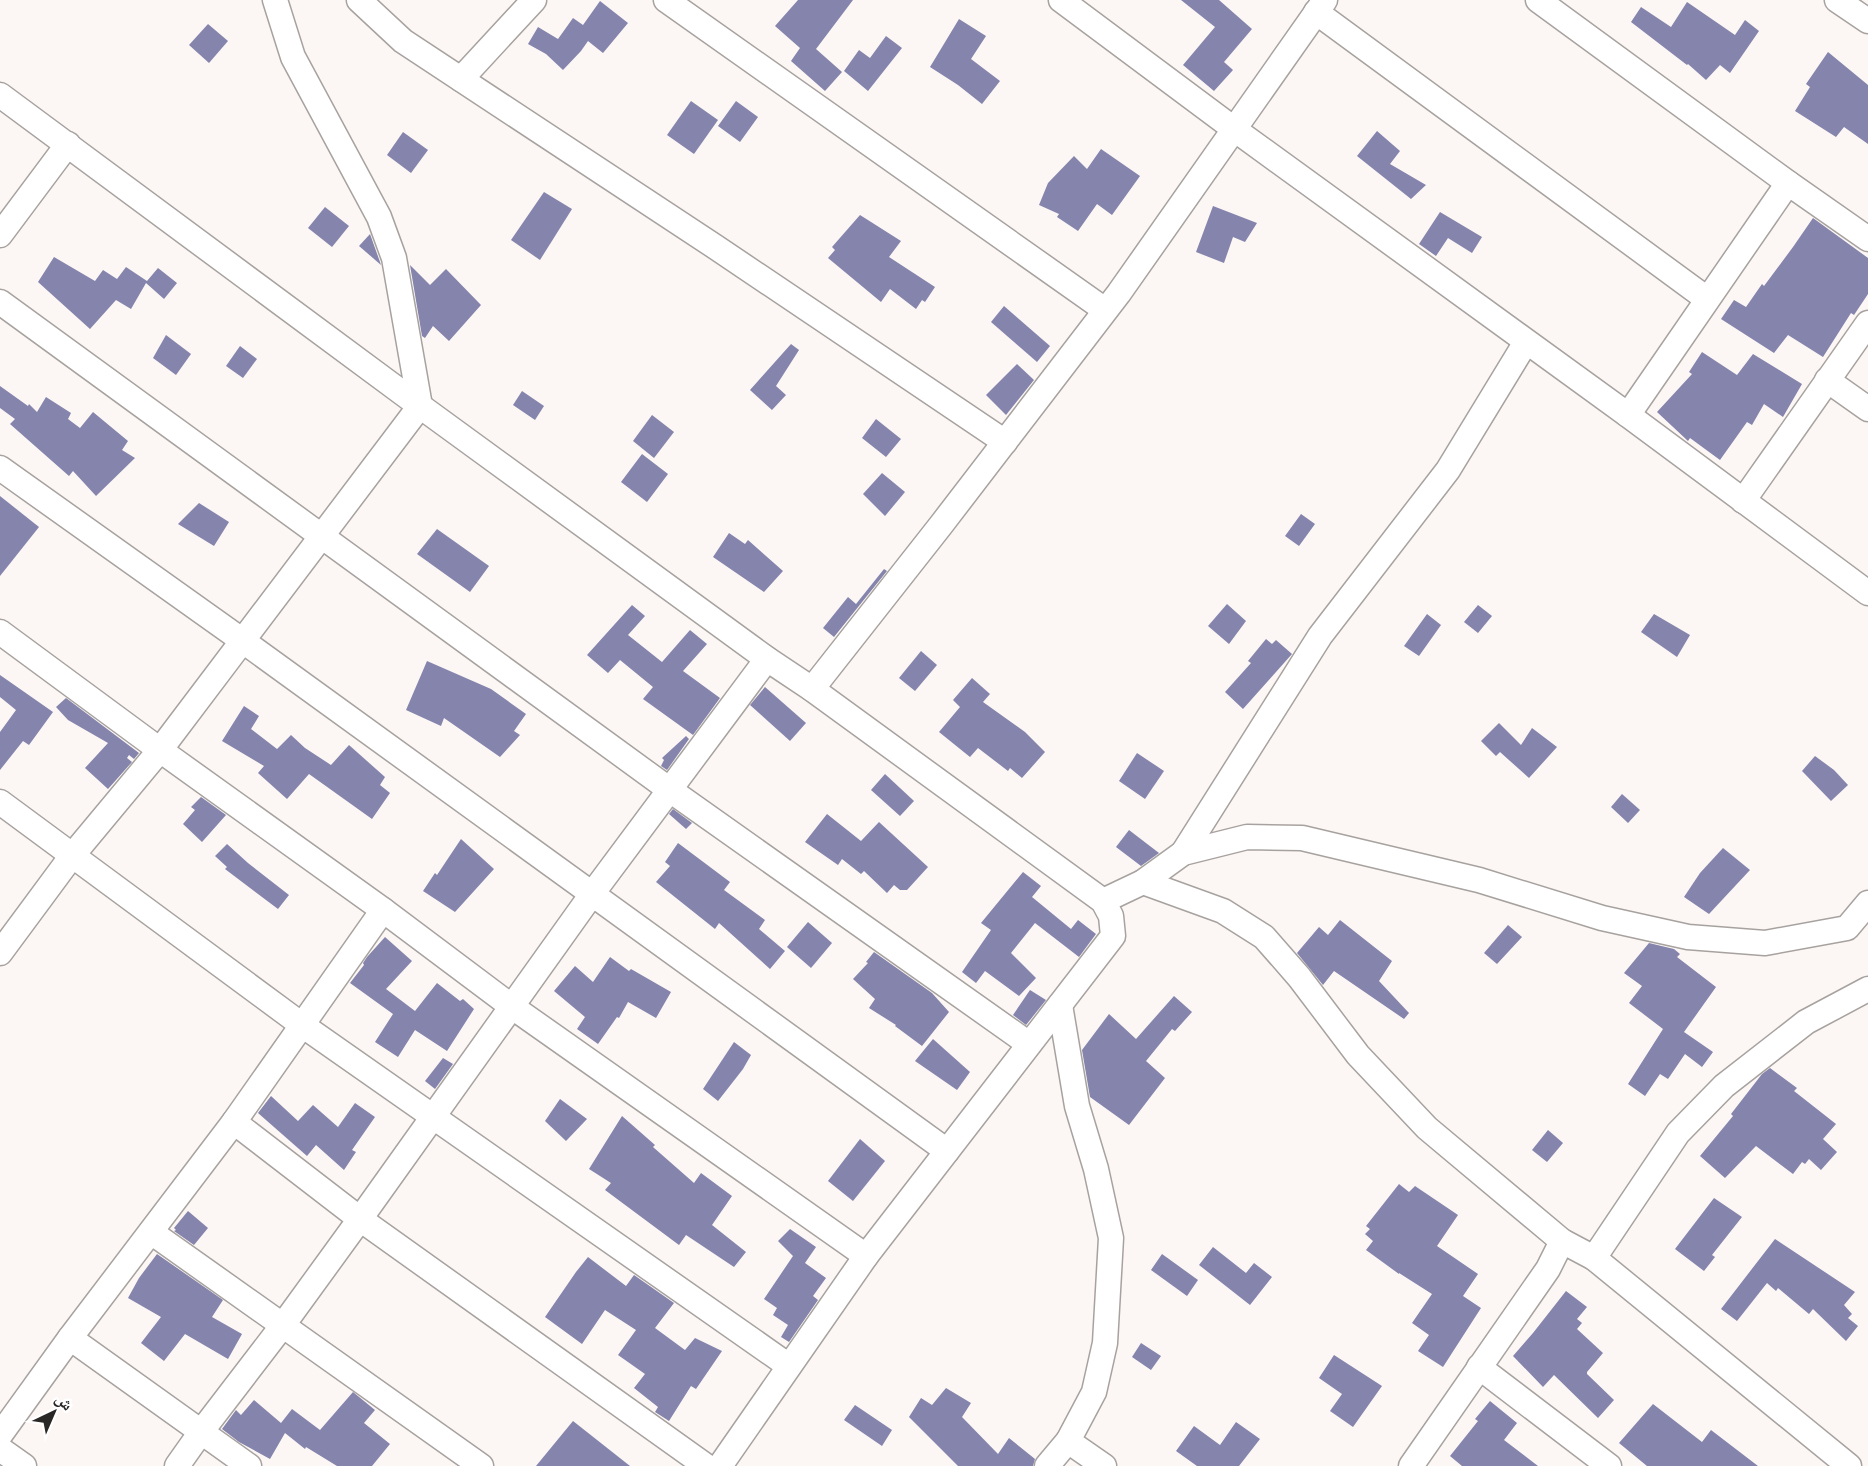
<svg xmlns="http://www.w3.org/2000/svg" width="1868" height="1466" font-family="Quicksand,'Noto Naskh Arabic',sans-serif">
<rect width="100%" height="100%" fill="#fcf7f4"/>
<g fill="#8484ad">
<polygon points="798,0 853,0 816,49 842,72 825,91 791,61 800,48 775,26"/>
<polygon points="1181,0 1219,0 1252,29 1224,62 1233,70 1214,91 1183,65 1215,27"/>
<polygon points="600,1 628,23 603,53 588,41 581,51 563,70 546,54 528,44 538,27 558,39 573,18 583,25"/>
<polygon points="1687,2 1735,35 1745,20 1759,31 1730,73 1720,65 1706,80 1688,64 1687,65 1631,22 1641,7 1671,27"/>
<polygon points="959,19 986,36 971,59 1000,81 982,104 958,85 930,67"/>
<polygon points="208,24 228,41 209,63 189,45"/>
<polygon points="886,36 902,48 868,91 844,71 859,50 870,58"/>
<polygon points="1828,52 1868,85 1868,144 1844,127 1836,137 1795,111 1810,87 1806,84"/>
<polygon points="691,101 718,120 694,154 667,135"/>
<polygon points="736,101 758,117 740,142 718,126"/>
<polygon points="1377,131 1400,151 1390,164 1426,185 1411,199 1357,156"/>
<polygon points="403,132 428,150 411,173 387,155"/>
<polygon points="1101,149 1140,176 1112,215 1097,204 1078,231 1057,217 1059,214 1039,205 1048,183 1074,156 1087,169"/>
<polygon points="544,192 572,209 540,260 511,240"/>
<polygon points="1213,206 1257,223 1245,242 1233,237 1224,263 1196,252"/>
<polygon points="325,207 349,226 332,247 308,228"/>
<polygon points="1440,212 1482,237 1472,253 1448,238 1436,256 1419,244"/>
<polygon points="860,215 901,241 889,257 935,287 925,302 922,300 916,309 890,289 881,302 828,258 835,250 832,247"/>
<polygon points="1813,218 1868,258 1868,294 1854,315 1851,313 1823,357 1788,335 1774,353 1721,319 1734,300 1746,307 1762,284 1764,286 1793,247"/>
<polygon points="370,234 380,262 381,265 359,246"/>
<polygon points="54,257 95,281 103,270 117,279 126,267 147,281 158,268 177,283 164,299 146,283 131,309 116,300 90,329 38,282"/>
<polygon points="410,265 430,285 446,269 481,305 449,341 433,326 425,338 422,336"/>
<polygon points="1004,306 1050,346 1037,362 991,322"/>
<polygon points="166,335 191,354 176,375 153,358"/>
<polygon points="791,344 799,350 776,386 786,395 772,410 750,390"/>
<polygon points="240,346 257,359 243,378 226,366"/>
<polygon points="1702,352 1737,375 1753,354 1802,384 1783,417 1764,404 1752,425 1747,422 1720,460 1690,438 1688,441 1657,412 1692,374 1689,372"/>
<polygon points="1017,364 1034,380 1006,415 986,395"/>
<polygon points="0,386 28,406 29,404 37,412 46,397 71,413 68,419 80,428 93,412 128,441 122,450 135,458 96,496 73,471 69,476 10,424 15,419 0,408"/>
<polygon points="522,391 544,406 535,420 513,405"/>
<polygon points="652,415 674,432 654,458 633,441"/>
<polygon points="876,419 901,439 886,457 862,438"/>
<polygon points="642,454 668,474 647,502 621,482"/>
<polygon points="882,473 905,492 885,516 863,494"/>
<polygon points="0,496 39,527 0,576"/>
<polygon points="199,503 229,522 214,546 178,524"/>
<polygon points="1301,514 1315,524 1299,546 1285,536"/>
<polygon points="437,529 489,566 470,592 417,554"/>
<polygon points="729,533 745,544 748,540 783,571 764,592 713,557"/>
<polygon points="884,569 887,571 834,637 823,628 848,597 856,604"/>
<polygon points="1227,604 1246,621 1229,644 1208,626"/>
<polygon points="632,605 645,616 628,635 662,662 690,630 707,644 683,671 720,698 693,735 643,699 653,687 620,660 608,673 587,655"/>
<polygon points="1478,605 1492,616 1478,633 1464,622"/>
<polygon points="1427,614 1441,625 1419,656 1404,646"/>
<polygon points="1654,614 1690,635 1677,657 1641,632"/>
<polygon points="1266,639 1272,644 1276,640 1292,654 1243,709 1225,692 1251,663 1248,661"/>
<polygon points="921,651 937,665 915,691 899,678"/>
<polygon points="427,661 491,689 526,714 514,731 520,735 500,757 444,718 441,726 406,710"/>
<polygon points="0,675 53,712 29,745 23,741 0,770 0,732 16,710 0,697"/>
<polygon points="972,678 990,694 983,702 1025,732 1045,752 1022,778 1010,768 1008,771 978,748 970,757 939,732 960,707 953,700"/>
<polygon points="765,687 806,723 790,741 750,705"/>
<polygon points="66,698 139,753 134,759 129,755 127,758 132,762 108,789 85,768 108,743 68,720 56,707"/>
<polygon points="244,706 259,716 251,729 277,749 291,735 305,748 331,765 349,745 385,777 380,785 390,793 372,819 309,774 287,799 258,773 264,766 222,741"/>
<polygon points="1499,723 1521,745 1532,728 1557,747 1529,778 1500,752 1496,756 1481,741"/>
<polygon points="686,736 689,739 667,770 661,766 664,760 662,758"/>
<polygon points="1137,753 1164,771 1145,799 1119,781"/>
<polygon points="1815,756 1834,770 1848,785 1831,801 1802,771"/>
<polygon points="885,774 914,801 900,816 871,790"/>
<polygon points="1622,794 1640,810 1628,823 1611,807"/>
<polygon points="201,797 226,815 202,842 183,824 195,810 191,807"/>
<polygon points="673,809 692,823 686,829 669,814"/>
<polygon points="827,814 861,841 879,822 928,867 907,890 900,890 894,885 887,893 864,871 861,874 842,859 838,865 805,842"/>
<polygon points="1129,830 1159,853 1141,866 1116,847"/>
<polygon points="461,839 494,869 455,912 423,891 435,873 437,875"/>
<polygon points="678,843 730,882 724,890 765,920 759,929 785,951 770,969 719,923 715,929 656,882 670,866 665,862"/>
<polygon points="227,844 248,863 289,895 278,909 225,869 227,867 215,856"/>
<polygon points="1723,848 1750,870 1709,914 1684,897 1700,873"/>
<polygon points="1023,872 1041,886 1032,897 1071,929 1078,920 1096,934 1079,957 1035,923 1011,953 1036,978 1019,996 985,971 976,983 962,972 991,930 981,923"/>
<polygon points="1340,920 1392,961 1379,981 1409,1013 1404,1019 1334,971 1323,985 1297,953 1319,927 1328,935"/>
<polygon points="808,922 832,943 811,968 787,947"/>
<polygon points="1508,925 1522,937 1497,964 1484,953"/>
<polygon points="385,937 412,961 386,989 415,1011 437,983 460,1001 463,999 474,1009 447,1051 415,1030 398,1057 375,1042 393,1014 350,983 364,965 363,963 367,957"/>
<polygon points="1649,943 1674,949 1680,954 1677,957 1716,987 1684,1032 1713,1052 1702,1067 1685,1054 1668,1079 1660,1074 1645,1096 1628,1084 1663,1029 1629,1003 1642,986 1624,973"/>
<polygon points="874,952 932,993 949,1012 922,1046 895,1026 896,1025 869,1008 875,999 853,979 868,963 866,962"/>
<polygon points="610,957 629,971 631,969 671,992 656,1018 628,1002 619,1018 617,1017 598,1044 577,1029 585,1017 554,991 575,966 593,982"/>
<polygon points="1030,990 1046,1000 1026,1025 1013,1015"/>
<polygon points="1174,996 1192,1012 1175,1031 1172,1029 1146,1061 1165,1078 1129,1125 1090,1097 1082,1050 1109,1014 1136,1039"/>
<polygon points="933,1039 970,1072 957,1090 915,1061"/>
<polygon points="734,1042 751,1055 743,1069 718,1101 703,1089"/>
<polygon points="443,1058 453,1064 435,1089 425,1081"/>
<polygon points="1770,1068 1797,1088 1794,1091 1836,1124 1823,1139 1837,1152 1821,1170 1809,1159 1805,1164 1802,1162 1793,1174 1756,1146 1725,1178 1700,1156 1733,1116 1731,1114 1762,1074"/>
<polygon points="271,1096 298,1121 313,1105 338,1127 355,1103 375,1117 352,1150 356,1152 344,1170 316,1145 307,1156 258,1113"/>
<polygon points="560,1099 587,1119 566,1141 545,1121"/>
<polygon points="622,1116 655,1145 653,1147 694,1183 701,1173 732,1196 712,1225 746,1252 734,1267 686,1235 679,1245 605,1190 611,1183 589,1169"/>
<polygon points="1548,1130 1563,1143 1547,1162 1532,1150"/>
<polygon points="860,1139 885,1161 853,1201 828,1181"/>
<polygon points="1399,1184 1409,1192 1415,1186 1458,1215 1437,1246 1478,1274 1463,1296 1481,1308 1443,1367 1418,1351 1429,1335 1412,1323 1432,1294 1399,1273 1399,1274 1366,1250 1373,1241 1365,1234 1370,1229 1366,1226"/>
<polygon points="1714,1198 1742,1217 1712,1255 1715,1257 1704,1271 1675,1249"/>
<polygon points="188,1211 208,1228 194,1245 174,1231 176,1230 174,1228"/>
<polygon points="790,1229 816,1247 805,1263 826,1278 813,1296 818,1300 789,1342 781,1337 788,1325 773,1315 777,1308 764,1299 793,1256 778,1241"/>
<polygon points="1775,1239 1855,1292 1844,1305 1852,1314 1848,1318 1858,1326 1846,1341 1813,1309 1809,1314 1778,1288 1776,1291 1767,1283 1737,1321 1721,1309"/>
<polygon points="1213,1247 1246,1273 1254,1263 1272,1277 1250,1305 1199,1265"/>
<polygon points="157,1254 223,1300 212,1317 242,1334 228,1359 185,1334 164,1361 141,1343 161,1317 128,1298 139,1278"/>
<polygon points="1162,1254 1198,1280 1187,1296 1151,1270"/>
<polygon points="588,1257 626,1286 634,1275 674,1303 655,1328 685,1350 695,1338 722,1351 696,1389 691,1386 669,1421 655,1412 658,1407 634,1388 645,1374 618,1355 636,1330 605,1310 582,1344 545,1317 576,1272"/>
<polygon points="1566,1291 1587,1307 1577,1319 1582,1323 1577,1329 1603,1353 1587,1372 1587,1374 1614,1400 1598,1418 1554,1375 1543,1387 1513,1356 1533,1333"/>
<polygon points="1141,1343 1161,1356 1151,1370 1132,1357"/>
<polygon points="1334,1355 1382,1386 1353,1427 1330,1411 1342,1394 1319,1378"/>
<polygon points="946,1388 971,1403 962,1417 998,1454 1009,1438 1035,1459 1033,1466 958,1466 909,1417 921,1398 932,1405"/>
<polygon points="353,1392 375,1410 364,1423 390,1444 372,1466 337,1466 306,1447 305,1449 285,1433 270,1459 239,1442 222,1429 236,1410 241,1415 254,1400 281,1423 292,1409 320,1430"/>
<polygon points="1490,1401 1517,1423 1504,1440 1538,1466 1462,1466 1450,1456 1478,1421 1475,1419"/>
<polygon points="1653,1404 1702,1442 1711,1430 1758,1466 1647,1466 1619,1443"/>
<polygon points="855,1405 892,1430 882,1446 844,1420"/>
<polygon points="573,1421 630,1466 536,1466"/>
<polygon points="1236,1422 1260,1439 1239,1466 1197,1466 1176,1451 1194,1426 1220,1445"/>
</g>
<g fill="none" stroke-linecap="round" stroke-linejoin="round">
<defs>
<g id="street">
<polyline points="359,0 403,41 714,246 1005,442"/>
<polyline points="666,0 1105,310"/>
<polyline points="1061,0 1234,129 1628,415 1868,593"/>
<polyline points="1538,0 1788,183 1868,239"/>
<polyline points="1837,0 1868,21"/>
<polyline points="1316,12 1707,299"/>
<polyline points="461,79 534,0"/>
<polyline points="0,95 420,406 767,659 812,689 1103,901 1111,916 1113,936 866,1256 720,1466"/>
<polyline points="0,235 68,144"/>
<polyline points="0,302 670,790 1029,1044"/>
<polyline points="1827,380 1868,409"/>
<polyline points="1628,415 1788,183"/>
<polyline points="0,468 243,641 947,1151"/>
<polyline points="1743,501 1868,323"/>
<polyline points="0,632 160,750 383,910 511,1006 866,1256"/>
<polyline points="812,689 941,525 1119,293 1325,0"/>
<polyline points="0,802 302,1025 789,1366"/>
<polyline points="1183,853 1320,636 1448,470 1526,342"/>
<polyline points="1143,882 1223,911 1264,937 1299,977 1358,1055 1427,1128 1562,1241 1594,1258 1849,1466"/>
<polyline points="1103,901 1143,882 1183,853 1247,837 1302,838 1479,880 1602,918 1688,937 1765,943 1847,928 1868,903"/>
<polyline points="0,953 71,857 160,750 420,406 394,258 379,217 293,57 275,0"/>
<polyline points="1060,1005 1077,1106 1096,1169 1111,1238 1105,1343 1094,1392 1068,1441 1104,1466"/>
<polyline points="234,1122 360,1219 706,1466"/>
<polyline points="151,1232 481,1466"/>
<polyline points="1594,1258 1678,1133 1724,1086 1806,1022 1868,989"/>
<polyline points="70,1338 249,1466"/>
<polyline points="1479,1367 1609,1466"/>
<polyline points="0,1435 70,1338 234,1122 383,910"/>
<polyline points="0,1449 24,1466"/>
<polyline points="177,1466 201,1432 283,1325 360,1219 592,894 767,659"/>
<polyline points="1047,1466 1068,1441"/>
<polyline points="1411,1466 1548,1269 1562,1241"/>
</g>
</defs>
<use href="#street" stroke="#a7a29f" stroke-width="27"/>
<use href="#street" stroke="#fff" stroke-width="24"/>
</g>
<g transform="translate(54 1412) rotate(44)" stroke="#ffffff" stroke-width="4.5" paint-order="stroke">
<path d="M0-4.5L10 22L0 15L-10 22Z" fill="#292726"/>
<text y="-9" font-size="16" font-weight="bold" text-anchor="middle" fill="#292726">ش</text>
</g>
</svg>
